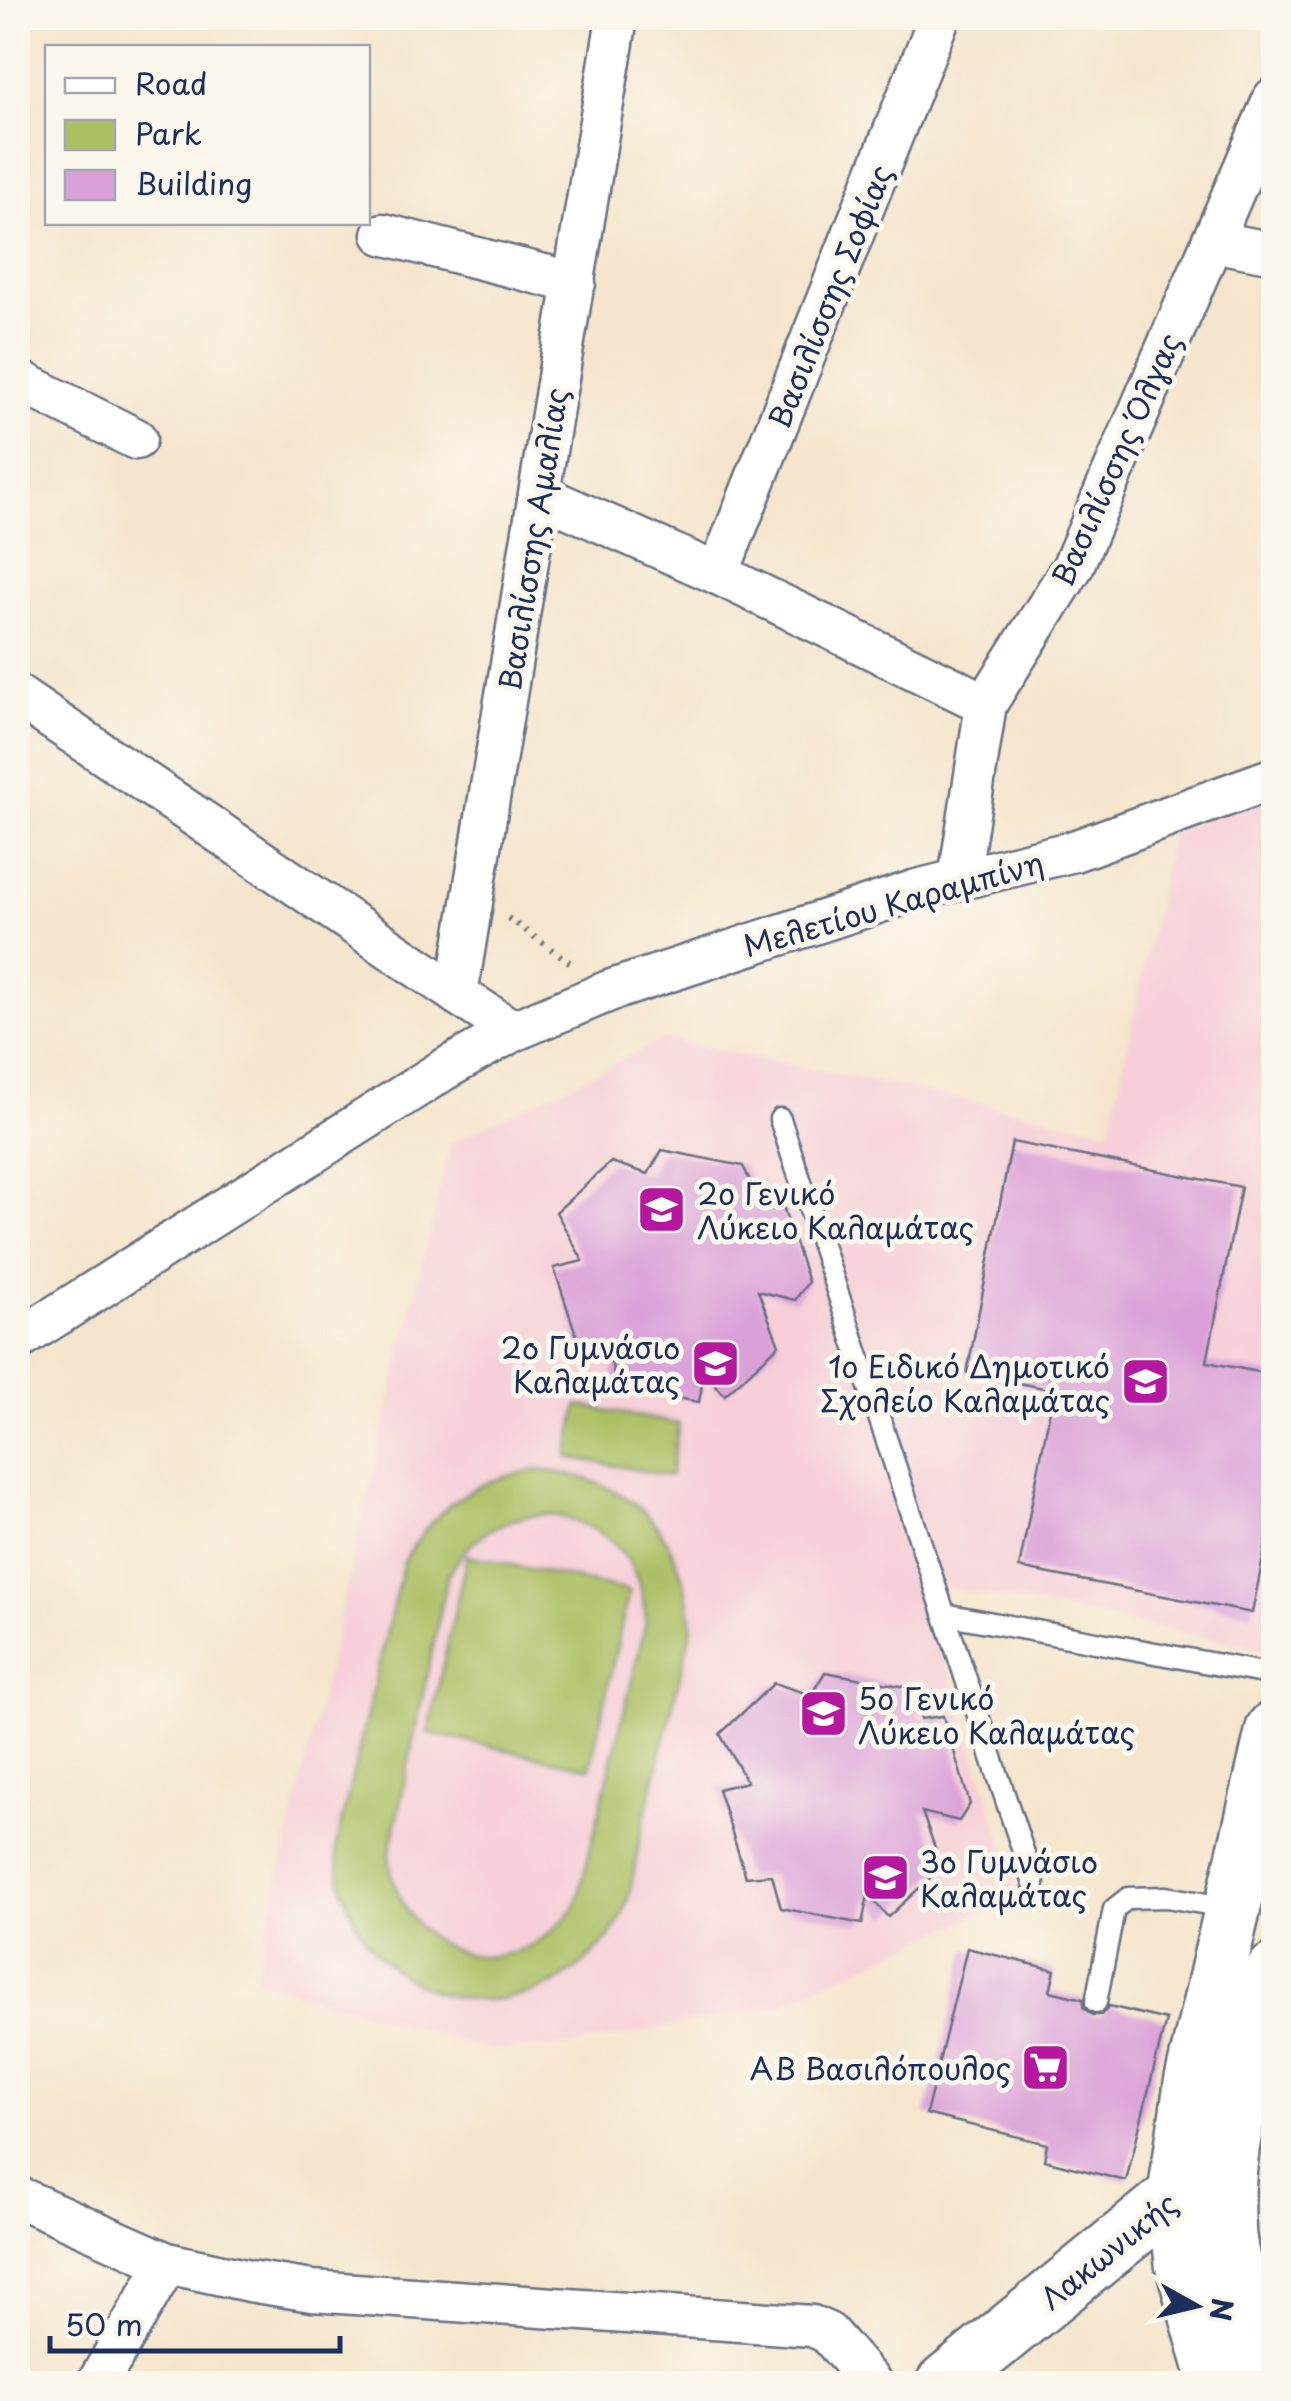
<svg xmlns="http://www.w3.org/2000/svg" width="1291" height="2401" font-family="'Playpen Sans',sans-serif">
<rect width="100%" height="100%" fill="#fbf7ec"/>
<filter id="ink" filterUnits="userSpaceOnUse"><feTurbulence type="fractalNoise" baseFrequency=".01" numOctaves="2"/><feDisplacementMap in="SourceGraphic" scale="20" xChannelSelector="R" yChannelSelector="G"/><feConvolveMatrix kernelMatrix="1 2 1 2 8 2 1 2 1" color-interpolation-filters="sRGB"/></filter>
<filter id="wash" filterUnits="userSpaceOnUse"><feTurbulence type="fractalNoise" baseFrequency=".0048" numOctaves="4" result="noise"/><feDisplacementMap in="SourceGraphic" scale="40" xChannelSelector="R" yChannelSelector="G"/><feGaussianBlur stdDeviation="2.25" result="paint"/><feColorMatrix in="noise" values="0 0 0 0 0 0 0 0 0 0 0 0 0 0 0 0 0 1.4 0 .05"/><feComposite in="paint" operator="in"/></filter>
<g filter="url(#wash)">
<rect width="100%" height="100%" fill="#f5e5cc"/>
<polygon fill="#f6cfd8" points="1273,797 1273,1650 920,1582 1020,1895 773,2007 569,2046 488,2050 255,1979 450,1143 664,1039 1110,1130 1171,832"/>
<g fill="#abbf63" stroke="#637760" stroke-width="2.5" fill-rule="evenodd">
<polygon points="578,1405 679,1424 670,1476 568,1457"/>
<path d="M536 1470C633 1477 683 1532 692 1627 675 1696 658 1765 641 1834 635 1861 632 1896 619 1922 613 1935 601 1947 590 1957 545 2001 479 2012 422 1986 365 1960 340 1905 336 1845L403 1564C432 1508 474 1479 536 1470ZM547 1514C609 1524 642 1559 646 1622L577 1903C517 1992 402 1965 389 1857L448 1574C472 1535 501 1517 547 1514Z"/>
<polygon points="467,1555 629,1591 590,1768 428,1733"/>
</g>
<g id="blocks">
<g fill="#daa0d8">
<polygon points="1012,1142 1241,1187 1207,1362 1274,1375 1274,1504 1252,1613 1019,1568 1054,1390 967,1373"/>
<polygon points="662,1150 743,1166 758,1198 779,1194 808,1282 795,1300 758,1291 779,1345 725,1395 704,1373 699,1402 617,1387 609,1353 583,1356 554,1268 583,1261 556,1212 611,1162 648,1174"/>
<polygon points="825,1672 906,1687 921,1719 943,1716 970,1804 959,1821 922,1812 942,1867 888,1917 868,1895 862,1924 781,1908 772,1875 746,1877 718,1789 747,1782 720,1734 774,1683 811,1695"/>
<polygon points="967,1948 1055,1970 1050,1991 1083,1999 1083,2007 1092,2015 1101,2015 1109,2006 1166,2020 1126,2181 1044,2160 1047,2144 926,2114"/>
</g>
</g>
</g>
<g filter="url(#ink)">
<use href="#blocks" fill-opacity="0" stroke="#676f84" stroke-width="2.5"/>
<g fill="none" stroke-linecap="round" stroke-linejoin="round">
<defs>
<g id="lane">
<polyline points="780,1119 1034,1884"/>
<polyline points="944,1614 1274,1675"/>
<polyline points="1096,2002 1114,1909 1128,1898 1166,1897 1231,1908"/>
</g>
<g id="street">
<polyline points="383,234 575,283"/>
<polyline points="1212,241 1274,253"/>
<polyline points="18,380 136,439"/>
<polyline points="540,495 718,574 986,704"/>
<polyline points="718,574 939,18"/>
<polyline points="18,696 457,994"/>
<polyline points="959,879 986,704 1073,566 1274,98"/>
<polyline points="513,1031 457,994 617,18"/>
<polyline points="18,1340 445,1069 513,1031 609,991 917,890 1074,851 1274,778"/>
<polyline points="18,2197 167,2263 249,2281 312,2291 812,2326 828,2333 872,2384"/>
<polyline points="97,2384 167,2263"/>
</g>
<g id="secondary">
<polyline points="944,2384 1198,2177"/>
<polyline points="1217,2384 1183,2263 1176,2194 1192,2084 1274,1729"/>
<path d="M1272 2384C1257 2338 1233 2282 1228 2236 1220 2147 1252 2056 1274 1971"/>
</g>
</defs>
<use href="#lane" stroke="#676f84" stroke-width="25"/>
<use href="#street" stroke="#676f84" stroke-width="45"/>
<use href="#secondary" stroke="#676f84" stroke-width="60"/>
<polyline stroke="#676f84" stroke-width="6" stroke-dasharray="2.5 8" stroke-linecap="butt" points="508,918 575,966"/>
<use href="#lane" stroke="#fff" stroke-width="20"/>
<use href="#street" stroke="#fff" stroke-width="40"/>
<use href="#secondary" stroke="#fff" stroke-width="55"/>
</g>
</g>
<defs>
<symbol id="school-square" viewBox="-11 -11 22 22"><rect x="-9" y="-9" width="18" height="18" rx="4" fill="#b5179e" stroke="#fbf7ec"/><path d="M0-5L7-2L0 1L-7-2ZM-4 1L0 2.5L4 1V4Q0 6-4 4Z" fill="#fff"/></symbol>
<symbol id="supermarket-square" viewBox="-11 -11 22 22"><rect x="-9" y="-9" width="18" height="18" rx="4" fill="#b5179e" stroke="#fbf7ec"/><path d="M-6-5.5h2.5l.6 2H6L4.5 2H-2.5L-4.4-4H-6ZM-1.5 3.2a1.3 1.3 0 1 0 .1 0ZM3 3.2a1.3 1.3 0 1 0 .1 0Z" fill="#fff"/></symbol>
</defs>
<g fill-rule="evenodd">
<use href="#school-square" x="634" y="1182" width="55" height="55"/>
<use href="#school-square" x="688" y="1336" width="55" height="55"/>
<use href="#school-square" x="1118" y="1354" width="55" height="55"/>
<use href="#school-square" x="796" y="1686" width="55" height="55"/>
<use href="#school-square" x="858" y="1850" width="55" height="55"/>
<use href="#supermarket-square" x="1018" y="2040" width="55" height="55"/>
</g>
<g text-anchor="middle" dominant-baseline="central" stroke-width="10" stroke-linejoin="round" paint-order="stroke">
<g font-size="30" fill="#1b2f5e" stroke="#fbf7ec">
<text transform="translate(829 296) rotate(-68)">Βασιλίσσης Σοφίας</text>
<text transform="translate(1115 459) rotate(-66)">Βασιλίσσης Όλγας</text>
<text transform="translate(532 539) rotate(-81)">Βασιλίσσης Αμαλίας</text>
<text transform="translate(893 903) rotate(-16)">Μελετίου Καραμπίνη</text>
<text transform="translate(1108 2250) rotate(-39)">Λακωνικής</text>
</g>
<g font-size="30" fill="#1b2f5e" stroke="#fbf7ec" text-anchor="start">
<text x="697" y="1192">2ο Γενικό<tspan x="697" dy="34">Λύκειο Καλαμάτας</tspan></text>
<text x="680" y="1346" text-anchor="end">2ο Γυμνάσιο<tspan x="680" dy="34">Καλαμάτας</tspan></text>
<text x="1110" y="1365" text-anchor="end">1ο Ειδικό Δημοτικό<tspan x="1110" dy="34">Σχολείο Καλαμάτας</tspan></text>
<text x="858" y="1697">5ο Γενικό<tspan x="858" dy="34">Λύκειο Καλαμάτας</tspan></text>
<text x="920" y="1860">3ο Γυμνάσιο<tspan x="920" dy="34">Καλαμάτας</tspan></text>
<text x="1011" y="2067" text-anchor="end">ΑΒ Βασιλόπουλος</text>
</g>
</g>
<rect width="1291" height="2401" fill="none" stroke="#fbf7ec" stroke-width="60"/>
<rect x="45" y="45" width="325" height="180" fill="#fbf7ec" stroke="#a1a7b3" stroke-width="2.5"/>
<rect x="65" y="78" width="50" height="15" fill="#ffffff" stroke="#a1a7b3" stroke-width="2.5"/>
<text x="135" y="95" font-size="30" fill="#1b2f5e">Road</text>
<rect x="65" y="120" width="50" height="30" fill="#abbf63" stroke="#a1a7b3" stroke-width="2.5"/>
<text x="135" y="145" font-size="30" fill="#1b2f5e">Park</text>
<rect x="65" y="170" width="50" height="30" fill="#daa0d8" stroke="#a1a7b3" stroke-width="2.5"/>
<text x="135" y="195" font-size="30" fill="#1b2f5e">Building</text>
<g transform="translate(1196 2306) rotate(98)" stroke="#fbf7ec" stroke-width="8" paint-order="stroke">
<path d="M0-8L18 38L0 25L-18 38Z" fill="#1b2f5e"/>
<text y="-15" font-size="28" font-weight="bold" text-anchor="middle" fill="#1b2f5e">N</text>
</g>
<path d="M50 2336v15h290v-15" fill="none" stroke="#1b2f5e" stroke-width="5"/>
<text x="65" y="2336" font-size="30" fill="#1b2f5e" stroke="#fbf7ec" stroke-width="8" paint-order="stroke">50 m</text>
</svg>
